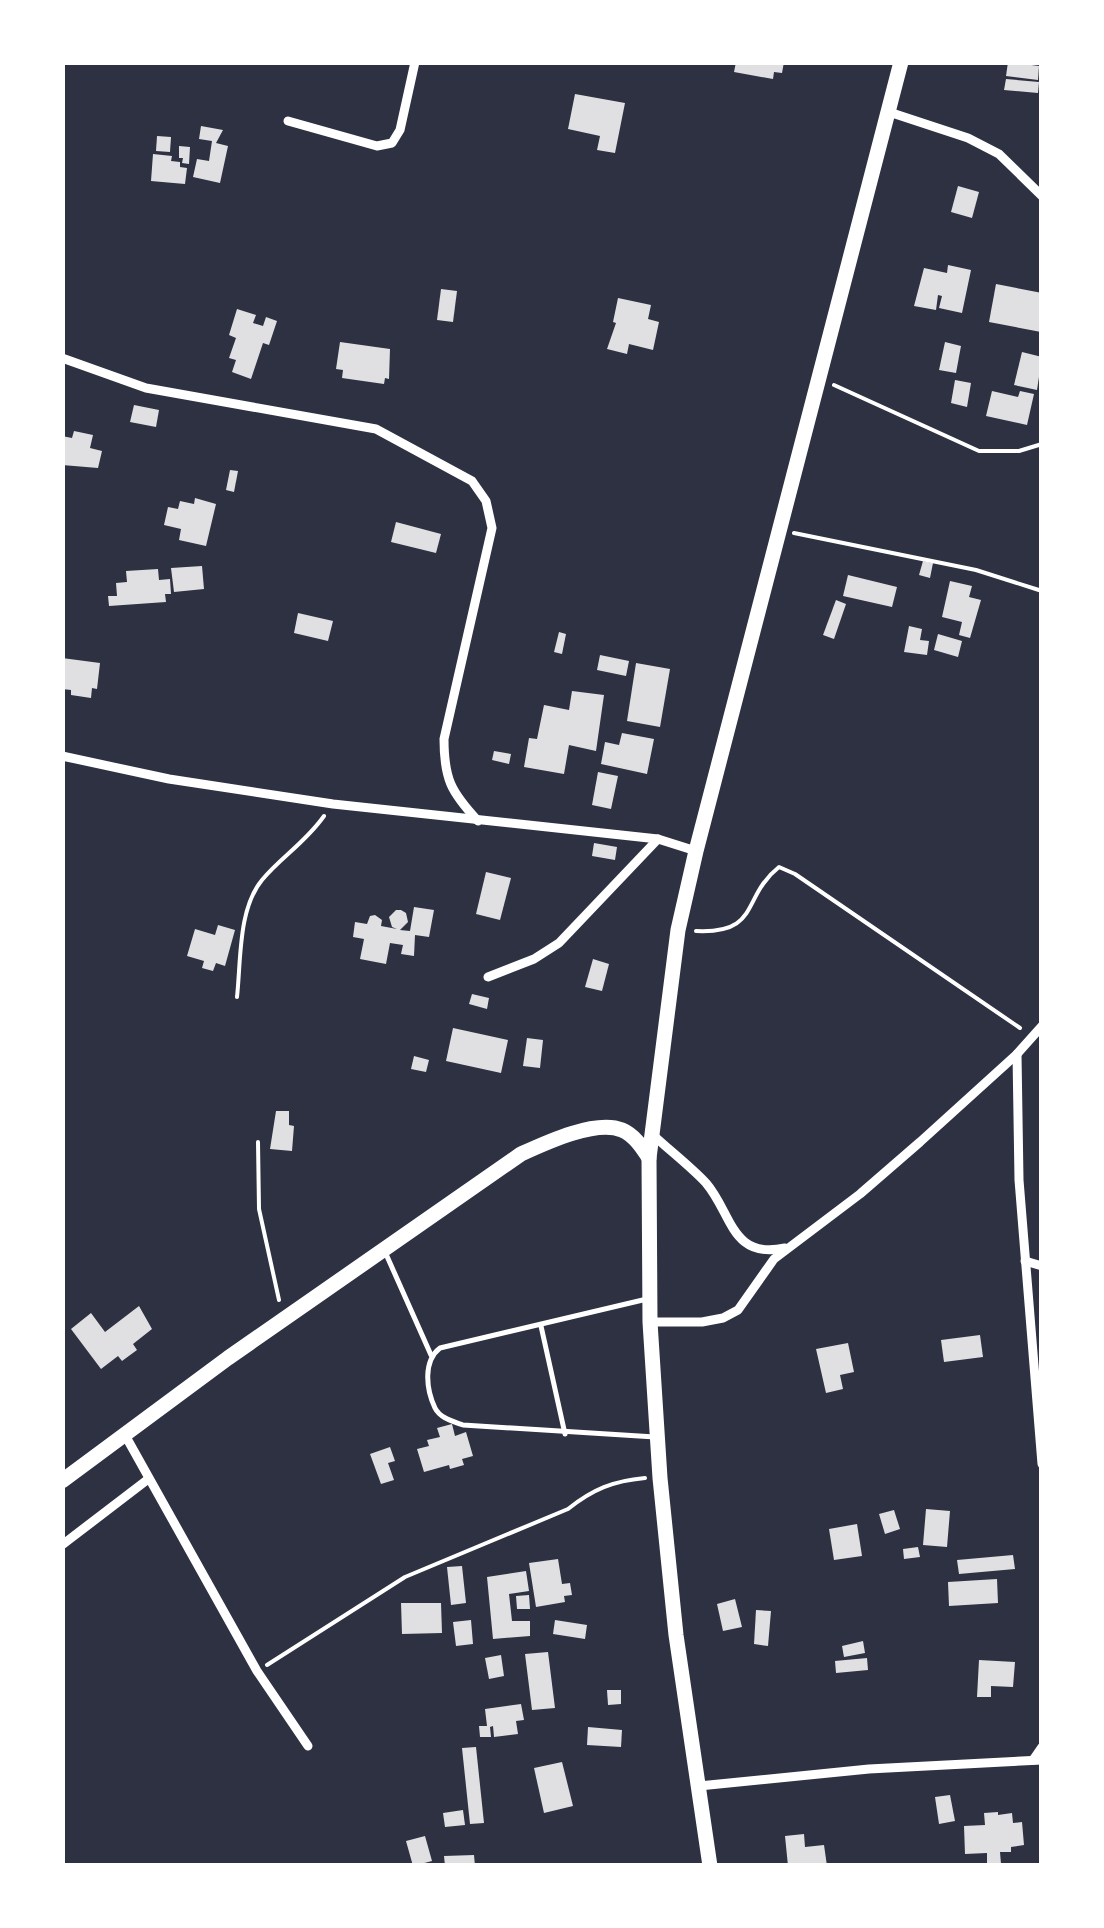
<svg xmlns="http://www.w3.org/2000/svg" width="1104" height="1928" font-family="'Space Grotesk',sans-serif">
<rect width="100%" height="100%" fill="#2d3142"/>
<g fill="#e0e0e3">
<polygon points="736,62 784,62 782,73 774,72 773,79 734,72"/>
<polygon points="1008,62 1039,66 1038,80 1006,76"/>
<polygon points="1006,79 1039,82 1038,93 1004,90"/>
<polygon points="575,94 625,103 615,153 597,150 600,136 568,129"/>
<polygon points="201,126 223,130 216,143 228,146 220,183 193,177 197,159 209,161 212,141 199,139"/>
<polygon points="157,136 171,137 170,152 156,151"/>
<polygon points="179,146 190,147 189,164 182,163 183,158 179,158"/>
<polygon points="153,154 172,156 171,161 180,162 180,167 187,168 185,184 151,181"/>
<polygon points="958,186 979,192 972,218 951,212"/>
<polygon points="948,265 971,270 962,313 939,308 942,296 938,295 936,310 914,306 924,268 947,273"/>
<polygon points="996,284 1042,293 1041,332 989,322"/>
<polygon points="441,289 457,291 453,322 437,320"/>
<polygon points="618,298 651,305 648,319 659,322 653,350 629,344 627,354 607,349 616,323 613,322"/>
<polygon points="237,309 256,315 253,323 263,326 266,317 277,321 269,345 263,343 251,379 232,372 236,360 229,358 236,338 229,335"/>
<polygon points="340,342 390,349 389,379 385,378 384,384 342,378 343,370 336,369"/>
<polygon points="945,342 961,346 956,373 939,370"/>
<polygon points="1022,352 1042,357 1037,390 1014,385"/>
<polygon points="955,380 971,383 967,407 951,403"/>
<polygon points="992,391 1018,397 1020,391 1034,394 1027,425 986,416"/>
<polygon points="134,405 159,410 156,427 130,422"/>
<polygon points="74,431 93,435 90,448 102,451 98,468 62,465 62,436 72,438"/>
<polygon points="230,470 238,471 234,492 226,490"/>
<polygon points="195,498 216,504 206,546 179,540 181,529 164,525 168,507 178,509 180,501 194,504"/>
<polygon points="396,522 441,534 436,553 391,542"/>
<polygon points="923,561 933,563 930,578 919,575"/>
<polygon points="202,566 204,589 174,592 171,568"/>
<polygon points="158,569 159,580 170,579 171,594 165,594 166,602 109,606 108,596 117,596 116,583 127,582 126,571"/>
<polygon points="848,575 897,587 892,607 843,596"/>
<polygon points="950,581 972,586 969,597 981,600 970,638 959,635 962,622 942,617"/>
<polygon points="836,600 846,604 834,639 823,635"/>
<polygon points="298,613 333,621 328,641 294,633"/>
<polygon points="909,626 922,629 920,640 929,641 927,655 904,652"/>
<polygon points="559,632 566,634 562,654 554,652"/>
<polygon points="938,634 962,641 958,657 934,650"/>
<polygon points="600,655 629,661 626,676 597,670"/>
<polygon points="62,658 100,663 97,689 92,688 91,698 71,695 71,690 62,689"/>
<polygon points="636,663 670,669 660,727 627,721"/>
<polygon points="572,691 604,695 596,751 569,745 564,774 524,767 529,738 537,739 544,705 569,710"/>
<polygon points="622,733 654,739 647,774 601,764 605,742 619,745"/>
<polygon points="494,751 511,754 509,764 492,760"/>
<polygon points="598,772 618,776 611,809 592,805"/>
<polygon points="594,843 617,847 615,860 592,856"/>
<polygon points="486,872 511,878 500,920 476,914"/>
<polygon points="414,907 434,910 429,937 415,935 414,956 401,954 403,945 390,943 386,964 360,959 364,939 353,937 355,922 367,924 370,916 375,915 382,920 381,926 397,929 392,927 389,917 396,910 401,910 406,913 408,922 400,930 410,931"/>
<polygon points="218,925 235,930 225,966 216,963 213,971 202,968 204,961 187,956 195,929 215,935"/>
<polygon points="593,959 609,964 602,991 585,987"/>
<polygon points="472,994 489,998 487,1009 469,1004"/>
<polygon points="453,1028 508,1040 501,1073 446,1061"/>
<polygon points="527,1038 543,1040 540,1068 523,1066"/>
<polygon points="414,1056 429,1060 426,1072 411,1069"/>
<polygon points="276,1111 289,1111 289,1125 294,1126 292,1151 270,1149"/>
<polygon points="139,1306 152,1329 133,1344 137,1350 122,1361 118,1356 101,1369 71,1329 91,1313 105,1332"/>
<polygon points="980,1335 983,1357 944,1362 941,1340"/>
<polygon points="848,1343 854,1372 840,1375 843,1389 826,1393 816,1349"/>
<polygon points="452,1424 455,1436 466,1432 473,1456 462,1459 464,1465 450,1469 449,1465 424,1472 417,1449 429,1446 427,1440 440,1437 437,1428"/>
<polygon points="390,1447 395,1461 388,1463 394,1480 381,1484 370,1454"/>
<polygon points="926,1509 950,1511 947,1547 923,1545"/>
<polygon points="894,1510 900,1529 885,1534 879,1514"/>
<polygon points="857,1524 862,1556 834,1560 829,1529"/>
<polygon points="918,1547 920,1557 904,1559 903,1549"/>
<polygon points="1013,1555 1015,1569 959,1574 957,1560"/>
<polygon points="558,1559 562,1584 570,1583 572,1595 564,1596 565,1602 536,1607 529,1563"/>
<polygon points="462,1566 466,1603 451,1605 447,1567"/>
<polygon points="526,1571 529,1591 509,1594 512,1621 530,1621 530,1636 493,1639 487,1577"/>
<polygon points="997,1579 998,1603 949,1606 948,1582"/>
<polygon points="529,1595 530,1609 517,1609 516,1596"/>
<polygon points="735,1599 742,1627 723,1631 717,1604"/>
<polygon points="401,1603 441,1603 442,1633 402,1634"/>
<polygon points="756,1610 771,1611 768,1646 754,1644"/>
<polygon points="471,1620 473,1644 456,1646 453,1622"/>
<polygon points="555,1620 587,1625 585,1639 553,1634"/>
<polygon points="863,1641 865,1653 844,1657 842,1646"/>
<polygon points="548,1652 555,1708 532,1710 525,1654"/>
<polygon points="501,1655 504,1676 489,1679 485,1658"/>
<polygon points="867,1658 868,1670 836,1673 835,1661"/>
<polygon points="979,1660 1015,1662 1013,1687 991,1686 991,1697 977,1697"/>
<polygon points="607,1690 621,1690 621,1704 608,1705"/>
<polygon points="521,1704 524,1720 516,1721 518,1734 494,1737 493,1726 490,1727 491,1737 480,1737 479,1726 487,1726 485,1709"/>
<polygon points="588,1727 622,1730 621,1747 587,1745"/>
<polygon points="476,1747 484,1823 470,1824 462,1748"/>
<polygon points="562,1762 573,1806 544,1813 534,1768"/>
<polygon points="950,1795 955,1821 939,1824 935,1797"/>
<polygon points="463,1810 465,1825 445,1827 443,1813"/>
<polygon points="998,1812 998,1815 1012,1813 1013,1823 1022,1822 1024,1845 1011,1847 1011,1852 1000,1852 1001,1864 987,1865 987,1853 965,1854 964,1826 985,1825 984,1813"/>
<polygon points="804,1834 805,1847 824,1845 827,1866 788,1866 785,1836"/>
<polygon points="425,1836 432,1861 413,1866 406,1841"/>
<polygon points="474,1855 475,1866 445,1866 444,1856"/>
</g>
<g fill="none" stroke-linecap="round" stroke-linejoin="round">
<g stroke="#fff" stroke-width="4">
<polyline points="834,385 979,451 1019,451 1042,444"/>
<polyline points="794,533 976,570 1042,591"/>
<path d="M696 931C761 934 741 897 779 867L795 874 1020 1028"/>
<path d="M237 997C241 961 238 909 262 880 281 857 305 843 324 816"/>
<polyline points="258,1142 259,1209 279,1300"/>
<path d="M267 1665 405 1577 568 1509C593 1489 613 1481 645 1478"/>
</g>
<g stroke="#fff" stroke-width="5">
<polyline points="386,1254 431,1355"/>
<path d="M647 1299 440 1348C423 1361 426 1389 435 1408 440 1418 452 1421 463 1425L655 1437"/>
<polyline points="541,1326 565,1434"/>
</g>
<g stroke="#fff" stroke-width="9">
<polyline points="889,112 968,138 999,154 1042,196"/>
<polyline points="288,121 377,146 392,143 400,130 415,62"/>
<path d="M62 358 146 388 376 429 472 481 486 501 492 528 444 739C444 779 451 792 478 821"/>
<polyline points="62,756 169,779 333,804 658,839 696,851"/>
<polyline points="488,977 534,959 559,943 658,839"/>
<polyline points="1017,1054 1019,1180 1042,1464"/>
<path d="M652 1134C669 1150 690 1166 706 1183 732 1213 731 1260 785 1248"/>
<polyline points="1025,1261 1042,1266"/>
<polyline points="650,1322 702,1322 723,1318 738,1310 774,1259 860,1194 920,1142 1017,1054 1042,1026"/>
<polyline points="125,1435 257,1671 308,1746"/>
<polyline points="62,1545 147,1480"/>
<polyline points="1033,1760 1042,1747"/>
<polyline points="699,1786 869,1769 1042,1760"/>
</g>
<path stroke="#fff" stroke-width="15" d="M62 1481 228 1358 521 1154C545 1143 596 1119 622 1130 634 1135 642 1147 649 1158"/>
<polyline stroke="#fff" stroke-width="15" points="710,1866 676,1635 660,1478 650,1322 649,1158 678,930 696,851 901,62"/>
</g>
<rect width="1104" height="1928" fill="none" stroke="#ffffff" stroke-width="130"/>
</svg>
